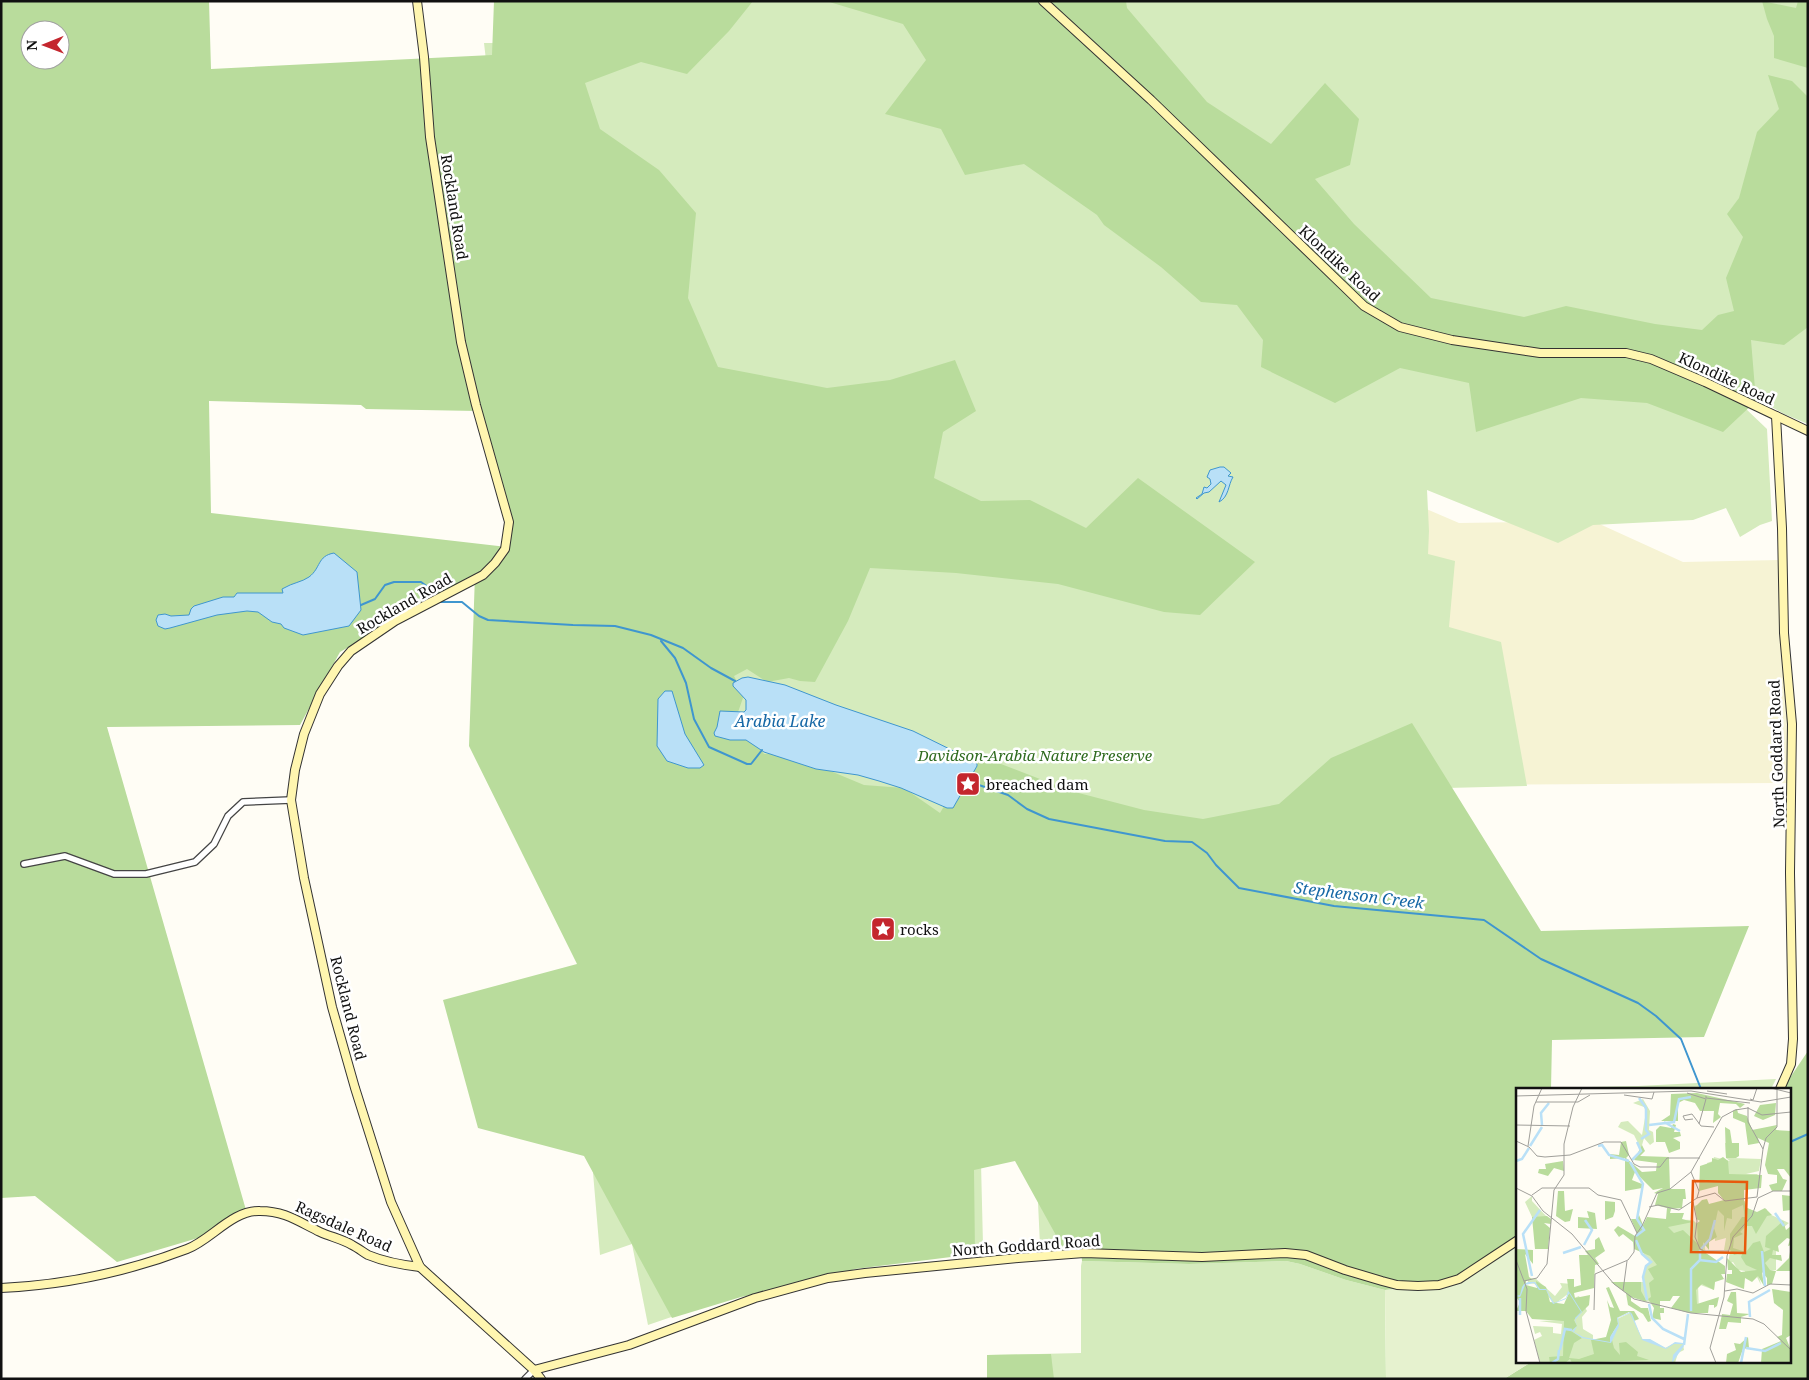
<svg xmlns="http://www.w3.org/2000/svg" width="1809" height="1380" font-family="'Noto Serif',serif">
<rect width="100%" height="100%" fill="#fffdf5"/>
<polygon fill="#f6f3d4" points="1331,468 1459,523 1593,521 1683,562 1785,560 1792,783 1450,785"/>
<g fill="#d5ebbd">
<polygon points="657,1 1037,1 1308,267 1745,408 1767,429 1772,521 1760,525 1740,537 1726,508 1693,520 1593,525 1558,543 1427,490 1429,531 1428,554 1455,561 1449,627 1501,642 1527,786 1447,788 1385,1091 1638,1086 1776,1079 1771,1089 1518,1089 1333,1259 1088,1243 1040,1245 1034,1118 980,1122 983,1245 874,1257 797,1274 648,1325 632,1244 600,1255 591,1149 605,791 492,462 490,95 484,43 656,43"/>
<polygon points="1063,1 1808,1 1808,424 1784,414 1747,393 1431,326"/>
<polygon points="1082,1261 1189,1264 1286,1261 1300,1264 1346,1280 1385,1290 1386,1379 987,1379 987,1355 1081,1353 1081,1266"/>
</g>
<g fill="#b9dc9c" fill-rule="evenodd">
<path d="M1 1H209L211 69 492 55 494 1H753L729 31 687 74 641 62 585 83 600 129 659 170 696 213 688 298 718 367 827 388 890 380 955 360 976 411 943 432 934 478 981 501 1030 500 1086 528 1138 478 1255 562 1200 615 1164 612 1058 584 956 573 870 568 848 621 815 682 800 681 789 678 767 682 747 669 734 676 744 695 737 715 764 754H772L816 769 828 770 864 785 904 788 940 813 975 754 1071 791 1144 810 1203 819 1279 804 1331 758 1412 723 1541 931 1749 926 1704 1037 1552 1040 1551 1089H1518V1244L1459 1279 1433 1286 1385 1290 1346 1280 1300 1264 1286 1261 1189 1264 1082 1261 1081 1249 1063 1248 1015 1161 974 1170 975 1254 855 1269 826 1279 741 1297 672 1318 584 1156 478 1128 443 1000 577 964 469 746 475 575 340 652 300 725 107 727 246 1210 198 1238 117 1262 35 1196 1 1198ZM30 30H60V60H30ZM209 401 361 405 366 409 477 411 509 533 507 547 211 513Z"/>
<polygon points="826,1 1126,1 1127,8 1207,102 1271,144 1325,83 1359,119 1350,165 1315,179 1354,224 1431,298 1524,317 1566,306 1655,324 1702,330 1718,315 1734,311 1726,278 1743,237 1727,214 1739,198 1757,132 1779,109 1768,75 1792,81 1808,97 1808,327 1784,345 1751,340 1756,401 1723,432 1647,403 1581,398 1476,432 1469,383 1400,368 1335,403 1261,367 1263,340 1237,305 1201,302 1161,267 1104,225 1097,215 1024,164 965,175 941,129 885,114 926,60 903,24"/>
<polygon points="1762,1 1796,8 1798,1 1808,1 1808,68 1774,58 1774,36 1767,19"/>
<polygon points="1808,1051 1808,1379 1504,1379 1533,1361 1790,1361 1790,1089 1739,1089 1783,1088"/>
<polygon points="1051,1354 1054,1379 987,1379 987,1355"/>
</g>
<polygon fill="#e6f2cf" points="1518,1244 1518,1361 1533,1361 1504,1379 1386,1379 1385,1290 1433,1286 1459,1279"/>
<g fill="#b9e0f7" stroke="#3f96cf">
<path d="M1220 467H1224L1231 473 1228 476 1233 477C1228 485 1229 497 1219 502L1226 485 1221 481 1209 492 1204 493 1197 499 1196 498 1202 494 1204 487 1207 488 1211 484 1210 479 1207 477 1210 470Z"/>
<path d="M334 553 357 572 361 610 349 626 303 635 284 628 281 624 272 622 258 612 247 611 217 615 170 628 165 629 158 626 156 620 158 615 165 614 171 616 189 615 191 609 194 606 223 597H234L237 593H283L282 589 284 588C292 583 302 582 309 577 321 568 317 556 334 553Z"/>
<polygon points="748,677 785,685 836,705 913,731 972,760 977,764 977,766 953,808 947,808 901,788 879,781 858,775 816,769 764,752 746,740 730,740 715,736 714,733 717,727 720,711 744,712 746,710 746,700 733,686 733,683 742,678"/>
<polygon points="665,691 672,691 685,734 704,765 700,768 688,768 667,761 657,746 658,699"/>
</g>
<g fill="none" stroke-linecap="round" stroke-linejoin="round">
<g stroke="#3f96cf" stroke-width="2">
<polyline points="439,602 462,602 479,616 488,620 573,625 615,626 651,635 683,648 711,668 735,681"/>
<polyline points="361,605 375,599 385,585 394,582 421,582 432,590 432,593"/>
<polyline points="661,641 675,658 686,683 694,719 709,747 747,764 751,764 762,750"/>
<polyline points="976,784 1008,795 1027,809 1049,819 1165,841 1192,842 1207,853 1216,865 1239,888 1334,906 1484,920 1541,959 1638,1003 1656,1016 1681,1039 1701,1089"/>
<polyline points="1790,1142 1808,1134"/>
</g>
<defs>
<g id="street">
<polyline points="24,864 65,856 114,874 146,874 195,862 214,844 228,816 243,802 291,800"/>
<polyline points="525,1379 534,1370"/>
</g>
<g id="secondary">
<polyline points="417,1 424,57 430,137 461,342 476,405 509,522 505,549 495,563 483,575 395,621 351,651 338,666 320,694 304,734 295,770 291,800 304,878 332,1007 355,1088 391,1202 420,1267 534,1370 541,1379"/>
<polyline points="1043,1 1151,100 1364,306 1400,327 1452,340 1540,353 1626,353 1651,359 1705,382 1808,431"/>
<polyline points="1776,416 1782,528 1784,633 1792,724 1790,873 1793,1039 1791,1064 1780,1089"/>
<path d="M1 1288C65 1285 127 1272 187 1249 211 1240 232 1210 260 1211 285 1211 299 1222 320 1232 331 1237 342 1239 352 1245 358 1248 363 1252 368 1255 385 1262 402 1265 420 1267"/>
<polyline points="534,1370 629,1345 755,1298 828,1278 865,1273 1018,1258 1084,1253 1202,1257 1285,1253 1306,1255 1345,1270 1382,1281 1397,1285 1418,1286 1439,1285 1459,1279 1518,1240"/>
</g>
</defs>
<use href="#street" stroke="#444" stroke-width="8"/>
<use href="#secondary" stroke="#333" stroke-width="10"/>
<use href="#street" stroke="#fff" stroke-width="5.5"/>
<use href="#secondary" stroke="#fff6b0" stroke-width="8"/>
</g>
<defs>
<symbol id="sight-square" viewBox="-11 -11 22 22"><rect x="-9" y="-9" width="18" height="18" rx="4" fill="#c4262e" stroke="#fff"/><path d="M0-6L1.8-2.2L6-1.7L2.9 1.2L3.7 5.4L0 3.3L-3.7 5.4L-2.9 1.2L-6-1.7L-1.8-2.2Z" fill="#fff"/></symbol>
</defs>
<g fill-rule="evenodd">
<use href="#sight-square" x="954" y="770" width="28" height="28"/>
<use href="#sight-square" x="869" y="915" width="28" height="28"/>
</g>
<g text-anchor="middle" dominant-baseline="central" stroke-width="5" stroke-linejoin="round" paint-order="stroke">
<g font-size="15" fill="#111" stroke="#fff">
<text transform="translate(455 207) rotate(81)">Rockland Road</text>
<text transform="translate(1340 263) rotate(43)">Klondike Road</text>
<text transform="translate(1727 378) rotate(25)">Klondike Road</text>
<text transform="translate(404 603) rotate(-30)">Rockland Road</text>
<text transform="translate(1776 754) rotate(-92)">North Goddard Road</text>
<text transform="translate(349 1008) rotate(76)">Rockland Road</text>
<text transform="translate(344 1226) rotate(24)">Ragsdale Road</text>
<text transform="translate(1026 1245) rotate(-4)">North Goddard Road</text>
</g>
<g font-size="15" font-style="italic" fill="#2f6b1f" stroke="#fff">
<text x="1035" y="755">Davidson-Arabia Nature Preserve</text>
</g>
<g font-size="15" fill="#111" stroke="#fff" text-anchor="start">
<text x="986" y="784">breached dam</text>
<text x="900" y="929">rocks</text>
</g>
<g font-size="16" font-style="italic" fill="#1768a6" stroke="#fff">
<text x="780" y="721">Arabia Lake</text>
<text transform="translate(1359 895) rotate(7)">Stephenson Creek</text>
</g>
</g>
<g transform="translate(1516 1088)">
<rect width="275" height="275" fill="#fffdf5"/>
<path d="M127 11 134 23 133 42 137 44 138 54 134 57 128 50 125 61 118 47 102 39 105 34 112 33 126 47 130 24 128 19 117 15ZM209 55H223V67L217 66V70L245 71 243 83 230 86H242L214 112 215 102H210L209 113 202 95 191 82V75L197 73 198 69 214 73 210 70ZM16 108V113L31 129H16L9 114ZM229 113V119L238 123 236 132 251 121V125L273 135 268 139 260 164V182H245L240 175 245 197 241 189H229V183L222 182 217 174 212 176 214 163 208 162 210 150 199 153V150L187 148 191 172 208 186 199 187 198 202 182 196 183 225 168 208H144V215L127 213 108 194H127L129 178 135 175 127 167 139 131 177 132 181 136 186 132H181L178 118 181 117ZM19 190 39 208 46 199 44 195 56 196 53 205 39 216 20 196 12 195V191ZM63 208 71 223 66 229 67 241 77 247V251L91 255 98 247 101 231 114 225 127 252 133 251 149 260 159 255 167 256 168 262 162 265 159 275H24L18 252 26 248 24 244 19 246 17 238 37 239V245L45 246 46 236 23 233 47 232 58 210Z" fill="#d5ebbd"/>
<path d="M181 5 229 16 224 20 220 16 204 15 202 26 205 29 197 35 198 23H184L179 15 168 12 162 15V33H145L154 27 155 6ZM260 15 259 27 247 32 238 28 244 17ZM221 21 222 25 231 28 236 42 261 37 260 42 275 43V90L268 81H261L267 91 271 92 266 103H256L253 97 261 95V87L252 86 249 77 253 55 242 50 243 55 232 57 229 35 217 30V23ZM157 36 160 37 158 44H164L165 48 157 50 164 54V61L153 65 149 54H140V42L144 38 155 40ZM209 39 214 42 216 55H223V68L220 70H210ZM110 53 113 67 110 70 126 84 140 83 141 75 118 72 126 57 129 63 124 68 153 69 154 101H169L170 111H167L166 120 155 121 154 125H168L166 131 177 134 152 139 158 145 167 142 182 156 181 135 184 133 181 131 179 119 186 112 191 111 193 116 208 112 202 105V98L183 103 184 78 196 74V70L202 72 207 69 212 73 213 86 246 87 245 100 228 102V113L231 120 241 124 249 120 256 127 251 128 240 146 236 138H230L224 144 227 146 218 150 217 160 230 164 237 155 244 153 248 164 255 161 249 159 250 148 267 133 270 142 275 138V157L272 158 274 151 271 150 262 158 263 164 257 162 256 167H265L266 173 254 170 249 175 254 182 260 183 273 170 274 164 275 183H260L256 196 251 197V190L246 184 248 198 242 188 236 194 229 190 228 201 210 194 211 186H216V182H212L211 170 225 184 241 182 230 177 225 169 227 164 218 167 214 162V146L226 129H229L227 117 216 122V131L211 130 208 143V128L202 122 198 140 201 149 193 154V162L187 154V163L209 178V186H205L208 191 199 194 198 202 186 196 180 202 181 216 203 209 201 218 198 220V217H193L192 225H173L155 220 164 208H157L154 213H144V220H148V225H144L145 232 136 230 138 220 132 211 135 209 133 195 138 191 132 181 141 177 134 168 118 161 117 154 107 146 103 149 98 142 102 138 119 148 121 145 115 131H121L123 127 127 137 131 129 150 131 151 120 139 117 142 106 138 105 147 100 137 102 119 84 116 92 126 96V100L109 103V70L94 71V66L103 67 105 54ZM47 73 48 83 38 80 32 88 22 85 23 81H30L29 76ZM42 103H48L49 123 57 121 54 133 49 134 40 128ZM266 107 275 108V122L267 123ZM89 113 99 114V123L97 129 89 132ZM71 123 79 125 81 141 62 140V129L73 130ZM31 128 35 131V136L28 135 34 140 32 161H19L16 129ZM83 149 89 163 79 170 83 176 79 177 78 200 58 205 59 210 74 207 73 217 58 232 61 238 55 243 66 250 58 255 53 270 63 271 78 266 75 252 90 249 95 232 91 212 94 219 98 220 90 200 93 199 104 223H118L123 231 118 233 113 224 101 230 102 236 95 248 98 260 104 267 103 255 110 254 122 264 121 268 133 272 56 275 54 271 49 275H34L33 269 47 268 48 233 16 231 10 223H0L4 214 0 209V161L17 162V176L9 166 13 189 16 191 10 193V197L21 200 20 193 30 199 34 214 48 216 53 205 51 191H58V199L65 197 63 167H72L69 163 79 161V152ZM95 194H125V203L131 214 115 209V213L125 220H132L135 233 132 234 127 226 112 217 110 205ZM256 201 275 204V247L270 250 275 262V275H245L246 261 265 253 261 249 266 247 267 222 258 215ZM215 204H220L221 225 234 226 225 229V235L212 234 210 241H203L206 226 214 227 217 216 211 213ZM232 249 233 260 227 261 222 275H210L211 266 220 262 218 255 224 256Z" fill="#b9dc9c"/>
<path d="M12 194H19L24 201H30L38 215 50 210 52 203 54 205 66 224 59 232 61 238 58 244 67 249 94 254V249L102 236 101 230 114 224 116 226 126 251H134L150 260 159 254 167 255 168 258 156 275 157 267 167 256H158L150 261 126 252 114 225 102 230 103 238 95 255 66 250 56 243 61 238 59 230 65 224 53 205 50 211 37 216 30 202H23L18 195 9 197 5 207 4 209 0 208 4 207 6 199 8 196Z" fill="#b9e0f7"/>
<path fill="none" stroke="#b9e0f7" stroke-width="2.5" d="M123 10 130 20V42L133 46 125 51M148 34 164 43M26 37 25 25 33 15M133 37 158 34 163 11 175 9M14 58 26 39M82 58 86 57 93 67 113 73M116 72 125 63 121 54M0 73 6 71 13 60M114 74 127 96 121 131 128 142 120 148M259 125 268 138M120 152 126 166 135 174 130 178 127 189 131 212M68 157 76 142 69 132M185 161 194 151 199 132M246 163 249 198M47 165 65 159M183 172 200 174 207 169M16 188 7 146 24 122M133 216 136 230 147 241 168 251M175 223V181L184 172V162M4 227V210M234 229 233 214 254 202M168 257 172 226M230 260 249 263 265 255M44 262 49 241 56 242M36 275 42 271 43 262M225 275 230 249"/>
<path fill="none" stroke="#a09f9a" stroke-width="1" d="M255 0 275 5M191 3 211 6M171 5 190 11M108 7 136 11 138 4M0 8 175 3 245 14 275 9M190 8V10L234 15M234 11 237 12 241 0M20 14H62L74 7M232 19V34L247 61M232 20 246 27 275 24M177 31 169 32 167 28 176 26 185 38 198 39M183 36 190 11M0 37 54 38M0 53 13 59 21 68 29 69 54 67 88 54H105L118 76 124 79H144L151 70H184M12 58 18 18 26 0M247 61 250 50 261 39V0M175 84 183 103 181 110M0 100 16 108M16 107 26 100H73L82 107 105 112 121 145M16 108 27 123 56 146 98 196 118 211 175 225 237 231 248 236 275 262M241 109 247 61M242 110 257 103H275M177 114 181 133 179 149 184 161 188 163H213M133 119 142 117 163 122 181 110 199 105 209 113 241 109M126 138 141 105 154 101 175 84 206 29 219 22 232 20M0 172 11 201 10 223M8 193 21 190 31 176 38 102 48 87V56L57 19 66 0M107 203 111 173M209 203 221 201 237 205 254 196 275 197M78 222 79 186 112 172 118 164 119 148 126 138M10 223 24 275M200 275 194 260 208 209 211 168 217 149 236 128 242 110"/>
<path fill="#e8590c" fill-opacity="0.15" stroke="#e8590c" stroke-width="2.5" d="M177 93 231 94 229 165 175 164Z"/>
<rect width="275" height="275" fill="none" stroke="#111" stroke-width="2.5"/>
</g>
<rect width="1809" height="1380" fill="none" stroke="#111111" stroke-width="5"/>
<g transform="translate(45 45) rotate(269)"><circle r="24" fill="#ffffff" stroke="#a0a0a0"/>
<path d="M0-4L9 19L0 12L-9 19Z" fill="#c4262e"/>
<text y="-8" font-size="14" font-weight="bold" text-anchor="middle" fill="#111111">N</text>
</g>
</svg>
